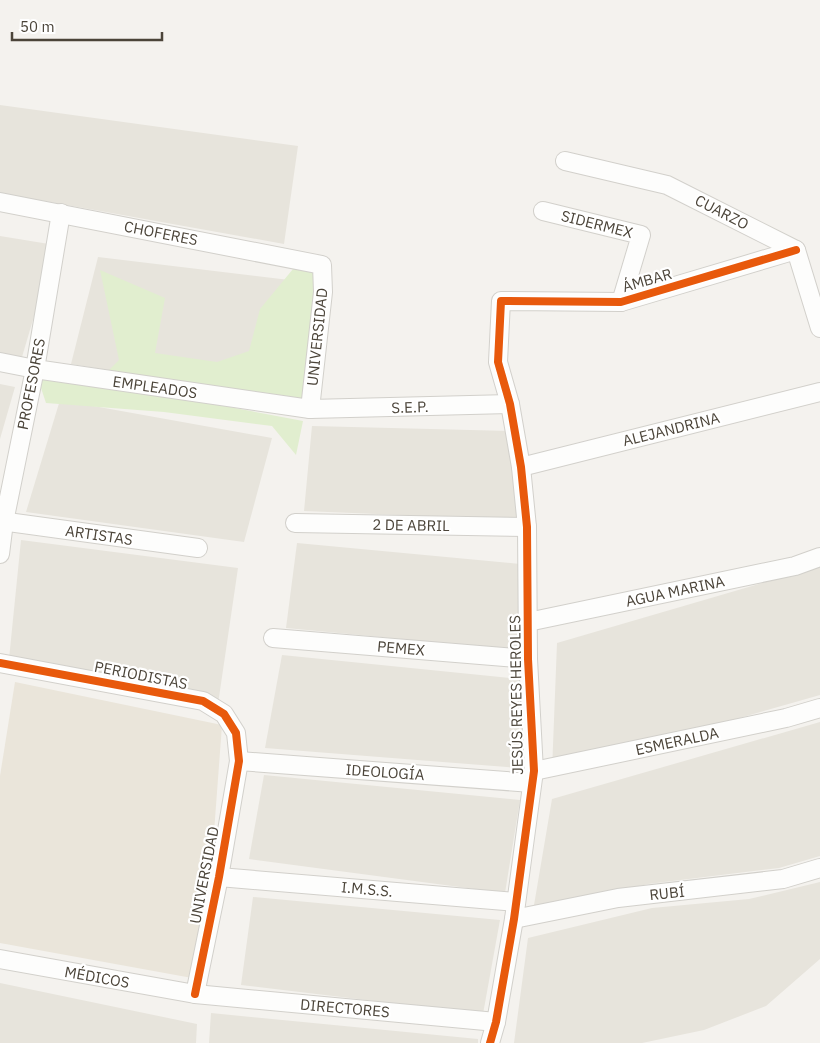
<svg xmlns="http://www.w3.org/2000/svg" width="820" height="1043" font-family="'IBM Plex Sans',sans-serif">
<rect width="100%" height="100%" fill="#f4f2ee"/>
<g fill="#e7e4dc">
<polygon points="0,105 298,146 284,244 0,193"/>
<polygon points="0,236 55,245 22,357 0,353"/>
<polygon points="98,257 306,282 286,399 71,364"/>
<polygon points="0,384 15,387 0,439"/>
<polygon points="60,400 272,438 244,542 26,512"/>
<polygon points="312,426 511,431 521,520 304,511"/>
<polygon points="21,540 238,568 218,704 9,659"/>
<polygon points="297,543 520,564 517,650 286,628"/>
<polygon points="820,566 820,695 552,771 557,643"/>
<polygon points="282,655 519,679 519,768 265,748"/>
<polygon points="820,722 820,856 779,868 648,884 533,911 552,799"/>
<polygon points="264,775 520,800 505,893 249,859"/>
<polygon points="820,882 820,959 766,1006 704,1030 642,1043 514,1043 528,938 652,908 749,899"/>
<polygon points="253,897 500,920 483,1014 241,985"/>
<polygon points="0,983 197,1024 196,1043 0,1043"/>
<polygon points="211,1013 478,1039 478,1043 209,1043"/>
</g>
<polygon fill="#eae5da" points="15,682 222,725 203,980 0,943 0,776"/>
<g fill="#e1eecf">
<polygon points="293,269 316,273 310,409 105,374 119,360 100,270 165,298 155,353 217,362 249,351 260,309"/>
<polygon points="35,370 303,421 296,455 272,426 164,412 46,403"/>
</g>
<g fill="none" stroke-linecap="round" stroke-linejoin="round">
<defs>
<g id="street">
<polyline points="565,161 667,185 796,250 820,328"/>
<polyline points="0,202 322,265 323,292 310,409"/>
<polyline points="543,211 641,235 621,302"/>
<polyline points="0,362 35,369 310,409 510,404"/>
<polyline points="521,467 820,392"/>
<polyline points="0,521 198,548"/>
<polyline points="295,523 527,527"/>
<polyline points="0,554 4,522 35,369 61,213"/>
<polyline points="528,622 795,566 820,557"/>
<polyline points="273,638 528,659"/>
<polyline points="0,663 203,701 224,714 236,733 239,761 219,877 195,994"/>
<polyline points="239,761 532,783"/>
<polyline points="534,771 786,718 820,708"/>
<polyline points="219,877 516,902"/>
<polyline points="514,919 618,898 783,879 820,868"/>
<polyline points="0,959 195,994 496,1022"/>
<polyline points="490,1043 496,1022 514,919 534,771 528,659 527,527 521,467 510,404 498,362 501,301 621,302 796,250"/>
</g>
</defs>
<use href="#street" stroke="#d2d0cb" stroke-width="20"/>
<use href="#street" stroke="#fdfdfc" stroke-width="18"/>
<defs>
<g id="cycleway">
<polyline points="0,663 203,701 224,714 236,733 239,761 219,877 195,994"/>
<polyline points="490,1043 496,1022 514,919 534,771 528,659 527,527 521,467 510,404 498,362 501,301 621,302 796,250"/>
</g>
</defs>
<use href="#cycleway" stroke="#fff" stroke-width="11"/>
<use href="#cycleway" stroke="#e8590c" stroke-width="8"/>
</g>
<g text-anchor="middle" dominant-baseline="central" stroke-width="4.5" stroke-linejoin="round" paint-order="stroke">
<g font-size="15" fill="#4b4439" stroke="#fff">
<text transform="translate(722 212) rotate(27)">CUARZO</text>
<text transform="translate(597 224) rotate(14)">SIDERMEX</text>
<text transform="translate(161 233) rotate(11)">CHOFERES</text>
<text transform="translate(647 280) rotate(-16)">ÁMBAR</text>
<text transform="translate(317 337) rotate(-84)">UNIVERSIDAD</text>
<text transform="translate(31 384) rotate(-79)">PROFESORES</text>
<text transform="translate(155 387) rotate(8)">EMPLEADOS</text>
<text transform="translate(410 407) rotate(-2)">S.E.P.</text>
<text transform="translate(671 429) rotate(-14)">ALEJANDRINA</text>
<text transform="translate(411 525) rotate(1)">2 DE ABRIL</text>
<text transform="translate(99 535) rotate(8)">ARTISTAS</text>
<text transform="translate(675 591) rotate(-12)">AGUA MARINA</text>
<text transform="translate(401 648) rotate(5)">PEMEX</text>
<text transform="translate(141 675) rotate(11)">PERIODISTAS</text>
<text transform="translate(516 695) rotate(-91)">JESÚS REYES HEROLES</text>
<text transform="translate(677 741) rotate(-12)">ESMERALDA</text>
<text transform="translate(385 772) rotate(4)">IDEOLOGÍA</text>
<text transform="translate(204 875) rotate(-79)">UNIVERSIDAD</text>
<text transform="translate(367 889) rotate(5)">I.M.S.S.</text>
<text transform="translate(667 893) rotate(-6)">RUBÍ</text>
<text transform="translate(97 977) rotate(10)">MÉDICOS</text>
<text transform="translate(345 1008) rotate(5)">DIRECTORES</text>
</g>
</g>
<path d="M12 32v8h150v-8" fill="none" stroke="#4b4439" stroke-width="2.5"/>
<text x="20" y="32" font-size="15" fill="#4b4439" stroke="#ffffff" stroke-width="4" paint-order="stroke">50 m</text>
</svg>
